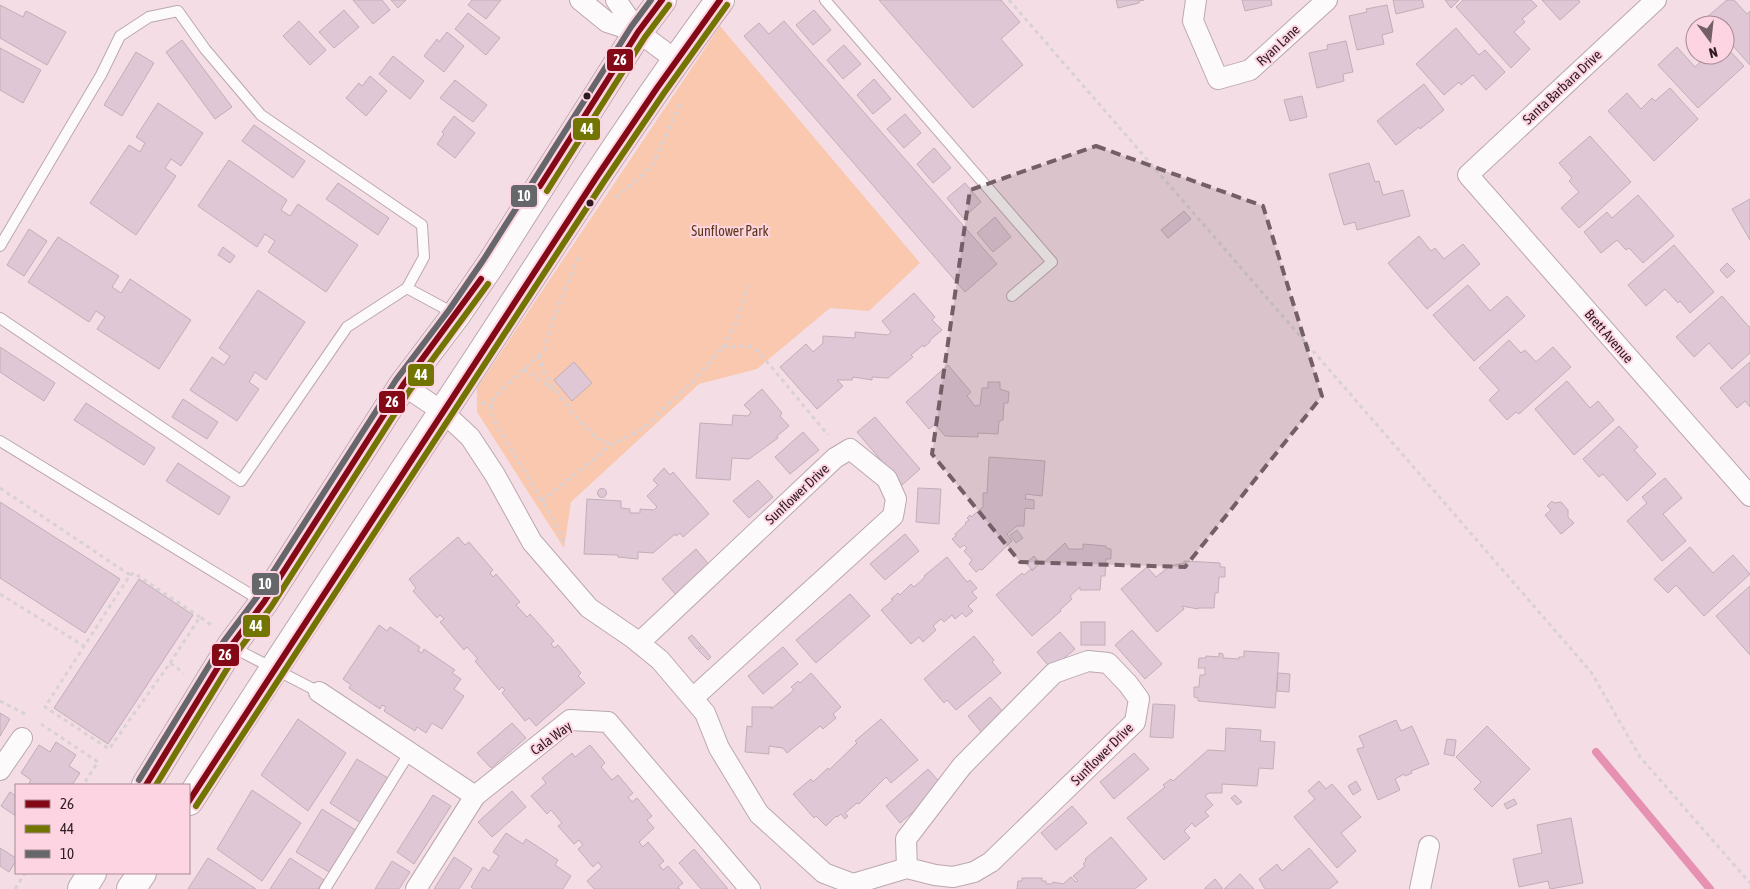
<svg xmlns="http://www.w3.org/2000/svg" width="1750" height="889" font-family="'Asap Condensed',sans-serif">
<rect width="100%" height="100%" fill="#f4dde4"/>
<polygon fill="#f9c8af" points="720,26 920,263 869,311 830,308 757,369 699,384 571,502 564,548 477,412 477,388"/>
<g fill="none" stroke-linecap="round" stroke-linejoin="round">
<polyline stroke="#e791b2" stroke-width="8" points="1596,752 1710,889"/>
</g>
<g fill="#e0c7d5" stroke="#c0afb7">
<polygon points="353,0 382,0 390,10 373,24"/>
<polygon points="391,0 406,0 398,8"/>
<polygon points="472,0 501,0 486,19 468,5"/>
<polygon points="879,0 1001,0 1020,22 1001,39 1023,65 973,108"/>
<polygon points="1116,0 1144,0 1139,1 1139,3 1118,8"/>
<polygon points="1242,0 1271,0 1272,5 1245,11"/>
<polygon points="1393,0 1422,0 1424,7 1396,14"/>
<polygon points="1445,0 1459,0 1451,8"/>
<polygon points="1463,0 1531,0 1537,6 1522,19 1525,22 1514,32 1530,49 1511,68 1456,7"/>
<polygon points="1542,0 1579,0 1580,2 1560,20"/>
<polygon points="1727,0 1734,0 1747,14 1750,11 1750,65 1725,37 1725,25 1714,25 1707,17"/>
<polygon points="0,5 23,17 26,11 66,32 47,65 0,38"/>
<polygon points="1387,5 1393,32 1382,35 1384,44 1357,50 1349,16 1367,12 1366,9"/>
<polygon points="344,10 359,27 334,48 319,32"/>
<polygon points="814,10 831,30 813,45 796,25"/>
<polygon points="468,13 500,38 486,55 455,29"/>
<polygon points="299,21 326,50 310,65 283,36"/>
<polygon points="784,21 997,264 965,292 744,36 759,23 769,34"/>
<polygon points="1456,28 1479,55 1485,50 1505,72 1486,90 1473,75 1461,85 1459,82 1444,95 1416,64"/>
<polygon points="447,32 464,46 444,72 424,56 437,39 439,42"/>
<polygon points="182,40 232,107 215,119 166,52"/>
<polygon points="1346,41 1353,72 1343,74 1344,81 1317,88 1309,53 1328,49 1327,45"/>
<polygon points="844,45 861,64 843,79 827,60"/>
<polygon points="1725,46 1744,66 1698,108 1658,65 1677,47 1695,67 1708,55 1725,55"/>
<polygon points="0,48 41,70 23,103 0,90"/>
<polygon points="136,52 154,63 122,116 104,105"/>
<polygon points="393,56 424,81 410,99 379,74"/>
<polygon points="370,76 387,91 366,116 346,98 359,83 362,86"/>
<polygon points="874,79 891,99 873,114 857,95"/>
<polygon points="455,80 487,105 473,122 440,98"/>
<polygon points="1424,84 1444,110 1420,129 1419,127 1396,145 1377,121"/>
<polygon points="1670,88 1698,119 1654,161 1608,111 1627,93 1641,109 1652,98 1655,101"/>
<polygon points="1302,96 1307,117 1290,121 1284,100"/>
<polygon points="158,103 203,133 181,166 171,159 165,168 176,176 136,235 90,203 129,145 140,152 145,143 136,137"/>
<polygon points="905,114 921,133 904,148 887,129"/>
<polygon points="454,116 475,133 455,158 437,144 444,134 442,132"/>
<polygon points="254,125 305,161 293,178 242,141"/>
<polygon points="1590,136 1631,182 1579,228 1561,208 1579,192 1569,181 1572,178 1559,163"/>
<polygon points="934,148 951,168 933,183 917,164"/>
<polygon points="229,160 287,200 281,210 290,216 298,204 358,245 326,292 268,252 275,241 265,234 257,247 198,206"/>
<polygon points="1369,163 1375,182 1379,181 1383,195 1403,190 1410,216 1357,230 1355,222 1344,225 1329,174"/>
<polygon points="338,183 389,218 378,235 326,199"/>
<polygon points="965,183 981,202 963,218 947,198"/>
<polygon points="1638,195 1674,236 1643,263 1629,248 1626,250 1617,240 1601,253 1584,232 1607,212 1612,218"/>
<polygon points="1750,199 1750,240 1732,209"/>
<polygon points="1184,211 1191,219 1168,238 1161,230"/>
<polygon points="995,217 1011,237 993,252 977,233"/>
<polygon points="29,229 47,241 24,276 7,265"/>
<polygon points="1419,236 1431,251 1435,248 1444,259 1463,244 1480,264 1427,309 1388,263"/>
<polygon points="58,237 119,276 112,287 121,293 130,279 191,320 159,369 97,329 105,317 96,311 89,322 28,282"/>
<polygon points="1674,245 1714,292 1690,313 1680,301 1678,303 1665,289 1646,306 1628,285"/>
<polygon points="223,247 235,256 230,263 218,255"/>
<polygon points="1727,263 1735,271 1727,278 1720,270"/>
<polygon points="1468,285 1490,311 1507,296 1525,316 1474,361 1433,315"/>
<polygon points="258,290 305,322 266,380 255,372 249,382 259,389 237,421 190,390 212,357 224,365 230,356 219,348"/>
<polygon points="914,293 935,317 932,320 942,330 930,340 930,342 924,347 923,345 911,355 913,357 888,378 872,377 872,380 853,377 852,380 837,380 843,386 817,409 780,367 806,344 813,352 823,343 823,336 855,338 855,332 888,335 891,332 882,321"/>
<polygon points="1722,296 1749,327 1750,326 1750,353 1732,369 1709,343 1694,357 1676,337"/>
<polygon points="1509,340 1521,353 1525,350 1536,362 1553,347 1571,367 1519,414 1516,412 1507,420 1489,400 1499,390 1479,368"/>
<polygon points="0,347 55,383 44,401 0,372"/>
<polygon points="574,362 592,383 572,401 554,380"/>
<polygon points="1750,362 1750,407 1745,401 1737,408 1720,388"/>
<polygon points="948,365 971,392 967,396 975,406 980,405 982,388 988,388 988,382 1000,382 1000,389 1009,392 1008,403 1004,403 1003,420 999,421 998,434 978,433 978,437 945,436 935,424 929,429 906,402"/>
<polygon points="1567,381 1590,408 1598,401 1614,420 1574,455 1535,409"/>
<polygon points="762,389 782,413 780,416 789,426 777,436 778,438 749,459 732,458 730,480 696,478 700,423 732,425 733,415 748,416 751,412 744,405"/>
<polygon points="183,399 218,422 207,439 172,417"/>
<polygon points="86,403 155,448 144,465 74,420"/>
<polygon points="875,417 920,469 902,485 857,432"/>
<polygon points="1619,426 1638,447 1634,450 1656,474 1627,501 1603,474 1599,477 1583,459"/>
<polygon points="803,432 819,450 790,474 775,457"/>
<polygon points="989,457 1045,461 1042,496 1026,494 1025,499 1034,500 1034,509 1025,508 1024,526 1017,526 1007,534 1012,541 982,570 980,569 976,572 969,564 972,560 964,551 967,548 964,545 960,548 952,539 956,536 955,534 966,524 965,523 969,520 967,518 970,515 971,517 983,507 983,493 987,493"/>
<polygon points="178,463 230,497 219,515 166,481"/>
<polygon points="664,468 670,475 673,472 709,514 683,537 680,533 676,536 675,534 653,553 638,552 638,559 618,557 618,555 584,554 587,499 621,501 621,508 630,509 630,513 640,513 640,509 654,510 657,507 647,496 658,485 653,480"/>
<polygon points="1665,478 1682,498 1663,514 1686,541 1662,561 1627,521 1647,503 1642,497"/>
<polygon points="758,480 773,497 749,518 733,501"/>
<polygon points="918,488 941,489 939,524 916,522"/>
<circle cx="602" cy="493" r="4.5"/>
<polygon points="1552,501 1554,503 1561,502 1568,510 1568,517 1574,523 1561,534 1545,515 1551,510 1547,506"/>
<polygon points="0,502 120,579 85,633 0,578"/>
<polygon points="1017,530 1023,538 1016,543 1010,535"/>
<polygon points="905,534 919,551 885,580 870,564"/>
<polygon points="458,537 465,545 469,542 493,570 490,573 493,577 496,574 520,602 516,605 527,617 530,614 554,641 551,644 554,648 558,645 581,673 578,676 585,683 536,726 529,718 525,721 502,693 505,690 502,687 499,690 475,661 478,659 467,647 464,650 440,622 444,619 440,615 437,618 413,591 416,588 409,579"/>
<polygon points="1065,543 1069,549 1083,549 1083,544 1106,546 1106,548 1111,549 1111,559 1106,559 1105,576 1101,576 1100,590 1080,590 1080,587 1070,596 1072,599 1060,610 1061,611 1032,636 996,595 1022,573 1024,575 1031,569 1032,571 1040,563 1041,565"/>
<polygon points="1690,547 1713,573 1733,555 1750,574 1704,616 1676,585 1668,593 1654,579"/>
<polygon points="696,549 711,567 677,596 662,579"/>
<polygon points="1034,556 1040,563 1032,570 1026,563"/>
<polygon points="947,557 967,582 970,580 977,588 972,592 977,598 968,606 973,611 966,617 962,613 955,619 952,615 944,622 941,619 933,626 936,630 923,642 919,637 911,644 881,610 893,600 891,599 898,593 900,595 911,584 914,587 925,577 924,576"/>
<polygon points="1184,561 1220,563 1220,567 1225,567 1225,577 1219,577 1218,593 1215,593 1214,608 1198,608 1198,609 1182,606 1184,609 1157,632 1121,589 1147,567 1156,577 1170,566 1184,563"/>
<polygon points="139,579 193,615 108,744 54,708"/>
<polygon points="1750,586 1750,655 1716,616"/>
<polygon points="850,594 870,616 816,663 796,640"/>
<rect x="1081" y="622" width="24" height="23"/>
<polygon points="379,625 387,631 390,627 420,647 418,651 422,653 424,649 455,670 452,673 461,679 454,689 464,696 442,729 432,723 426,733 417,727 415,731 384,711 386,707 382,705 380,709 349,688 351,685 343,679"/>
<polygon points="1132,630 1162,664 1145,679 1115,645"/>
<polygon points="1060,632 1075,649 1051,669 1037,652"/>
<polygon points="692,635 701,645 697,649 688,638"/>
<polygon points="974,636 994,660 992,662 1001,673 956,710 947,700 944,703 924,679"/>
<polygon points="702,646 711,657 708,660 698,650"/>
<polygon points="783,647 798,664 763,694 748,676"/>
<polygon points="1244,651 1279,653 1275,708 1198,701 1198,698 1194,697 1194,687 1199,687 1200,675 1205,675 1205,668 1198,668 1199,658 1206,658 1206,656 1219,657 1219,653 1223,654 1223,658 1239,659 1239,657 1244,657"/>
<polygon points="811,673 841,707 833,714 836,718 823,729 820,726 787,753 783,748 769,746 769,754 745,752 747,726 752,727 752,707 772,707 771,709 794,690 791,687 798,681 800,683"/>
<polygon points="1278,673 1290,674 1289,692 1277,691"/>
<polygon points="990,697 1005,714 982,733 968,716"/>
<polygon points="1153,704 1175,705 1173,738 1150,737"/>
<polygon points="0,713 10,719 0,736"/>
<polygon points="298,719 346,753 308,811 261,775"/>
<polygon points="881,719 918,760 891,783 886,777 859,804 857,803 845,813 848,816 845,819 841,814 837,817 836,816 826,826 816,816 814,818 793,794 811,779 813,782 828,768 829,770 857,743 855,741"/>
<polygon points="1396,720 1401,731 1412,726 1429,764 1411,771 1412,773 1405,776 1404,774 1395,779 1400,790 1378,800 1357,749 1364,747 1359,736"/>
<polygon points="512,723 526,738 491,768 477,753"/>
<polygon points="1487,726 1530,769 1492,807 1474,789 1481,782 1456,757"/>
<polygon points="1226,728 1261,730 1260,741 1275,742 1273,769 1259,768 1257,786 1222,784 1222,793 1209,793 1205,796 1213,805 1205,812 1209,816 1195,827 1192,823 1184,831 1190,838 1164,860 1127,818 1165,787 1163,785 1171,779 1173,781 1208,750 1225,751"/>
<polygon points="1447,739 1456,740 1454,756 1444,754"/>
<polygon points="56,742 76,755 69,766 80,773 72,785 28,785 31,780 21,773 39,745 50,752"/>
<polygon points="590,745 605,763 601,767 612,780 618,775 633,793 628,797 632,802 637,798 652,816 647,820 654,828 639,842 643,847 648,842 664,861 659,865 663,870 668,866 683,883 678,887 680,889 594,889 587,881 602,867 598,862 593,867 578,849 583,845 579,840 574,844 558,826 562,823 551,810 547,814 531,796 546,783 542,778 572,753 575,757"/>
<polygon points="1134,753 1149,769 1114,799 1100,782"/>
<polygon points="357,759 391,780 361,823 330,803"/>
<polygon points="928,769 943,786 900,823 886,806"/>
<polygon points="1319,781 1326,789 1332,784 1361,817 1341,833 1356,851 1337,868 1294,817 1315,799 1308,791"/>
<polygon points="1356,781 1361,790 1353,795 1348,786"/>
<polygon points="252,790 301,823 262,881 217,849"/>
<polygon points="512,791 526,807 492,837 478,822"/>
<polygon points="10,792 16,796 16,816 1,806"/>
<polygon points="433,795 451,806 414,864 397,852"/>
<polygon points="1235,795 1242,802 1237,805 1231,798"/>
<polygon points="1514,799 1517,804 1507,809 1504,804"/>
<polygon points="1072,806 1087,823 1056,850 1041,833"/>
<polygon points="322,809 357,831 329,872 296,852"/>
<polygon points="1571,818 1583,883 1550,889 1548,881 1519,887 1513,859 1542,853 1537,825"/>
<polygon points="506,833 523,844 526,839 558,860 555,865 571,876 563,889 474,889 471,887 483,867 489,871 499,856 493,852"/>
<polygon points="1111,837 1147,879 1135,889 1017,889 1018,881 1022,881 1022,878 1042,878 1042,881 1046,881 1046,884 1051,884 1053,882 1063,884 1071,877 1076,882 1078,881 1073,876 1085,866 1083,864 1086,861 1085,859"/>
<polygon points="0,848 16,858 16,861 9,872 0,866"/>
<polygon points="1309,848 1338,882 1329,889 1265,889 1259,879 1277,864 1282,871"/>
<polygon points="694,849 728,889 701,889 679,863"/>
<polygon points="454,857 472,869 459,889 434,889"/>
<polygon points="208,858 256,889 188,889"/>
<polygon points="290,858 324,880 318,889 270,889"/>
<polygon points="392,861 410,872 399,889 375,889"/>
<polygon points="1240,874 1254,889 1224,889"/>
<polygon points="1215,879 1223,889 1204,889"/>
</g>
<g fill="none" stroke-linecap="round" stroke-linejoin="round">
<defs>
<g id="service">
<polyline points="825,0 1052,262 1012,296"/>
<polyline points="0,246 101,75 120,36 149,17 178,11 205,49 261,115 422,225 424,257 407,288"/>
<polyline points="0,318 241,481 347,327 407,288 455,314"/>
<polyline points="0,441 263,602"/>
<polyline points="232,647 319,692"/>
<polyline points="325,889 410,752"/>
</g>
<g id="minor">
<polyline points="580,0 607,22 638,32"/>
<polyline points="616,0 638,32 676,60"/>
<polyline points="1196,0 1193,21 1218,79 1250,70 1327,0"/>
<polyline points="1656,0 1468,175 1750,496"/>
<polyline points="403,385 443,412 470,437 495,475 532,542 589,608 633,638 660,660 705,713 719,748 759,814 824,873 853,884 907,868 935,875 953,877 974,872 991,862 1135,722 1139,699 1128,684 1108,663 1088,661 1054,673 962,766 906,839 907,868"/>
<polyline points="639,643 835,458 850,449 887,479 896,499 893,516 693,698"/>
<polyline points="319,692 475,796 570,720 608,722 750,889"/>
<polyline points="0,770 22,738"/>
<polyline points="416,889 475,796"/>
<polyline points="1420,889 1429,846"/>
</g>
<g id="secondary">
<polyline points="146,785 231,646 264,602 403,385 456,315 491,264 638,32 662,0"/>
<path d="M189 801C283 653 380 507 477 360 556 239 634 116 720 0"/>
<polyline points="82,889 92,873"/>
<polyline points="131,889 142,873"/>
</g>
</defs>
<use href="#service" stroke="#bba8af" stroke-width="12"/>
<use href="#minor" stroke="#bba8af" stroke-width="22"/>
<use href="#secondary" stroke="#bba8af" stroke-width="30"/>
<g stroke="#d9d1d4" stroke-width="3" stroke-dasharray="4 4" stroke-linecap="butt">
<polyline points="1009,0 1591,672 1640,757 1750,883"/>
<polyline points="616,198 652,166 680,104"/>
<polyline points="723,347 737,321 747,286"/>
<polyline points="539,355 544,373 573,414 595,437 611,445"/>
<polyline points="524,369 554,390"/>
<polyline points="481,403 492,405"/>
<polyline points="0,488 130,575 45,707 109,749 170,663 184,673"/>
<polyline points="542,501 611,445 644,428 696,378 723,347 748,346 759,352 828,435"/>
<polyline points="564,542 552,517 497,426 491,412 494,398 544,350 554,316 579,256"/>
<polyline points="130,575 134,573 200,617"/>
<polyline points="0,594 84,646"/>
<polyline points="170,663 200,617 213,626"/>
<polyline points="0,701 27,715"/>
<polyline points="41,724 98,762 83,785"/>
<polyline points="15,889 25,873"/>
</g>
<use href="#service" stroke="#fdfafb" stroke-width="10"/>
<use href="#minor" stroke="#fdfafb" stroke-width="20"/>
<use href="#secondary" stroke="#fdfafb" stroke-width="28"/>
<defs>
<g id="bus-1">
<polyline points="540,186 638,32 662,0"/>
<polyline points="146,785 231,646 264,602 403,385 481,279"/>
<polyline points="189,801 596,178 657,88 720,0"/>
</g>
<g id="bus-2">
<polyline points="547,191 645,37 669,5"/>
<polyline points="156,785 238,651 271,607 410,390 488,284"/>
<polyline points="196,806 603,183 664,93 727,5"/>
</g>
<polyline id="bus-3" points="139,780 224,641 257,597 396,380 449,310 484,259 631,27 651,0"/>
</defs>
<use href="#bus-1" stroke="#fdd4e1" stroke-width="10"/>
<use href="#bus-2" stroke="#fdd4e1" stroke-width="10"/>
<use href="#bus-3" stroke="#fdd4e1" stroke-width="10"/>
<use href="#bus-1" stroke="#840916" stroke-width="6"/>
<use href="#bus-2" stroke="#727501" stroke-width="6"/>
<use href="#bus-3" stroke="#65676a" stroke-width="6"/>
</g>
<path fill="#735f65" fill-opacity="0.2" stroke="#735f65" stroke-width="4" stroke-dasharray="10 6" stroke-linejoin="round" d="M1096 146 1263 206 1322 396 1185 567 1020 562 932 454 970 190Z"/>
<g fill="#2d1b21" stroke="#fdd4e1" stroke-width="2">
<circle cx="587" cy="96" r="4.5"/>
<circle cx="590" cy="203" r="4.5"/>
</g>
<g text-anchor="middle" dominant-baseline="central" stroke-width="4" stroke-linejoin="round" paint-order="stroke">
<g font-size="14" fill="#2d1b21" stroke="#fdd4e1">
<text transform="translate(1278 45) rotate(-43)">Ryan Lane</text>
<text transform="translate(1562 87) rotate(-43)">Santa Barbara Drive</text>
<text transform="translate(1609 336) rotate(49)">Brett Avenue</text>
<text transform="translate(797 494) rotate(-43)">Sunflower Drive</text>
<text transform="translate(551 738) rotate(-36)">Cala Way</text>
<text transform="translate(1102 754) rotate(-45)">Sunflower Drive</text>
</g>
<g font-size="14" fill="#5c3617" stroke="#fdd4e1">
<text x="730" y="231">Sunflower Park</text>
</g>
</g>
<g stroke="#fdd4e1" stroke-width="2">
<rect x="606" y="48" width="28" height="24" rx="5" fill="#840916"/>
<rect x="572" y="117" width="29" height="24" rx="5" fill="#727501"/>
<rect x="510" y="184" width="28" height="24" rx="5" fill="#65676a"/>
<rect x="407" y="363" width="28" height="24" rx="5" fill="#727501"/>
<rect x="378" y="390" width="28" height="24" rx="5" fill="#840916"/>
<rect x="251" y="572" width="29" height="24" rx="5" fill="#65676a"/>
<rect x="242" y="614" width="29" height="24" rx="5" fill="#727501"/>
<rect x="211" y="643" width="29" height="24" rx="5" fill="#840916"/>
</g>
<g font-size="14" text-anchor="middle" font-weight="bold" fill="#fff">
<text x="620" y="65">26</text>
<text x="587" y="134">44</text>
<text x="524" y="201">10</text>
<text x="421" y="380">44</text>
<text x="392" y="407">26</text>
<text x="265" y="589">10</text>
<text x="256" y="631">44</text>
<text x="225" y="660">26</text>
</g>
<rect x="15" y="784" width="175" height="90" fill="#fdd4e1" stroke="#aa8a94"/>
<rect x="25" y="800" width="25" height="8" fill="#840916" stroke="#aa8a94"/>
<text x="60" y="809" font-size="15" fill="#2d1b21">26</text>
<rect x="25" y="825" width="25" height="8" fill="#727501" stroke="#aa8a94"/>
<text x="60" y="834" font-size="15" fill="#2d1b21">44</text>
<rect x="25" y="850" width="25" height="8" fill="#65676a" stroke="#aa8a94"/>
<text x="60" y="859" font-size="15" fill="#2d1b21">10</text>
<g transform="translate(1710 40) rotate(165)"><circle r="24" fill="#fdd4e1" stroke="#aa8a94"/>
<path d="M0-4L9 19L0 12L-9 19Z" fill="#735f65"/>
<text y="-8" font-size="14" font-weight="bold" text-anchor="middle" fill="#2d1b21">N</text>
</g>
</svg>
